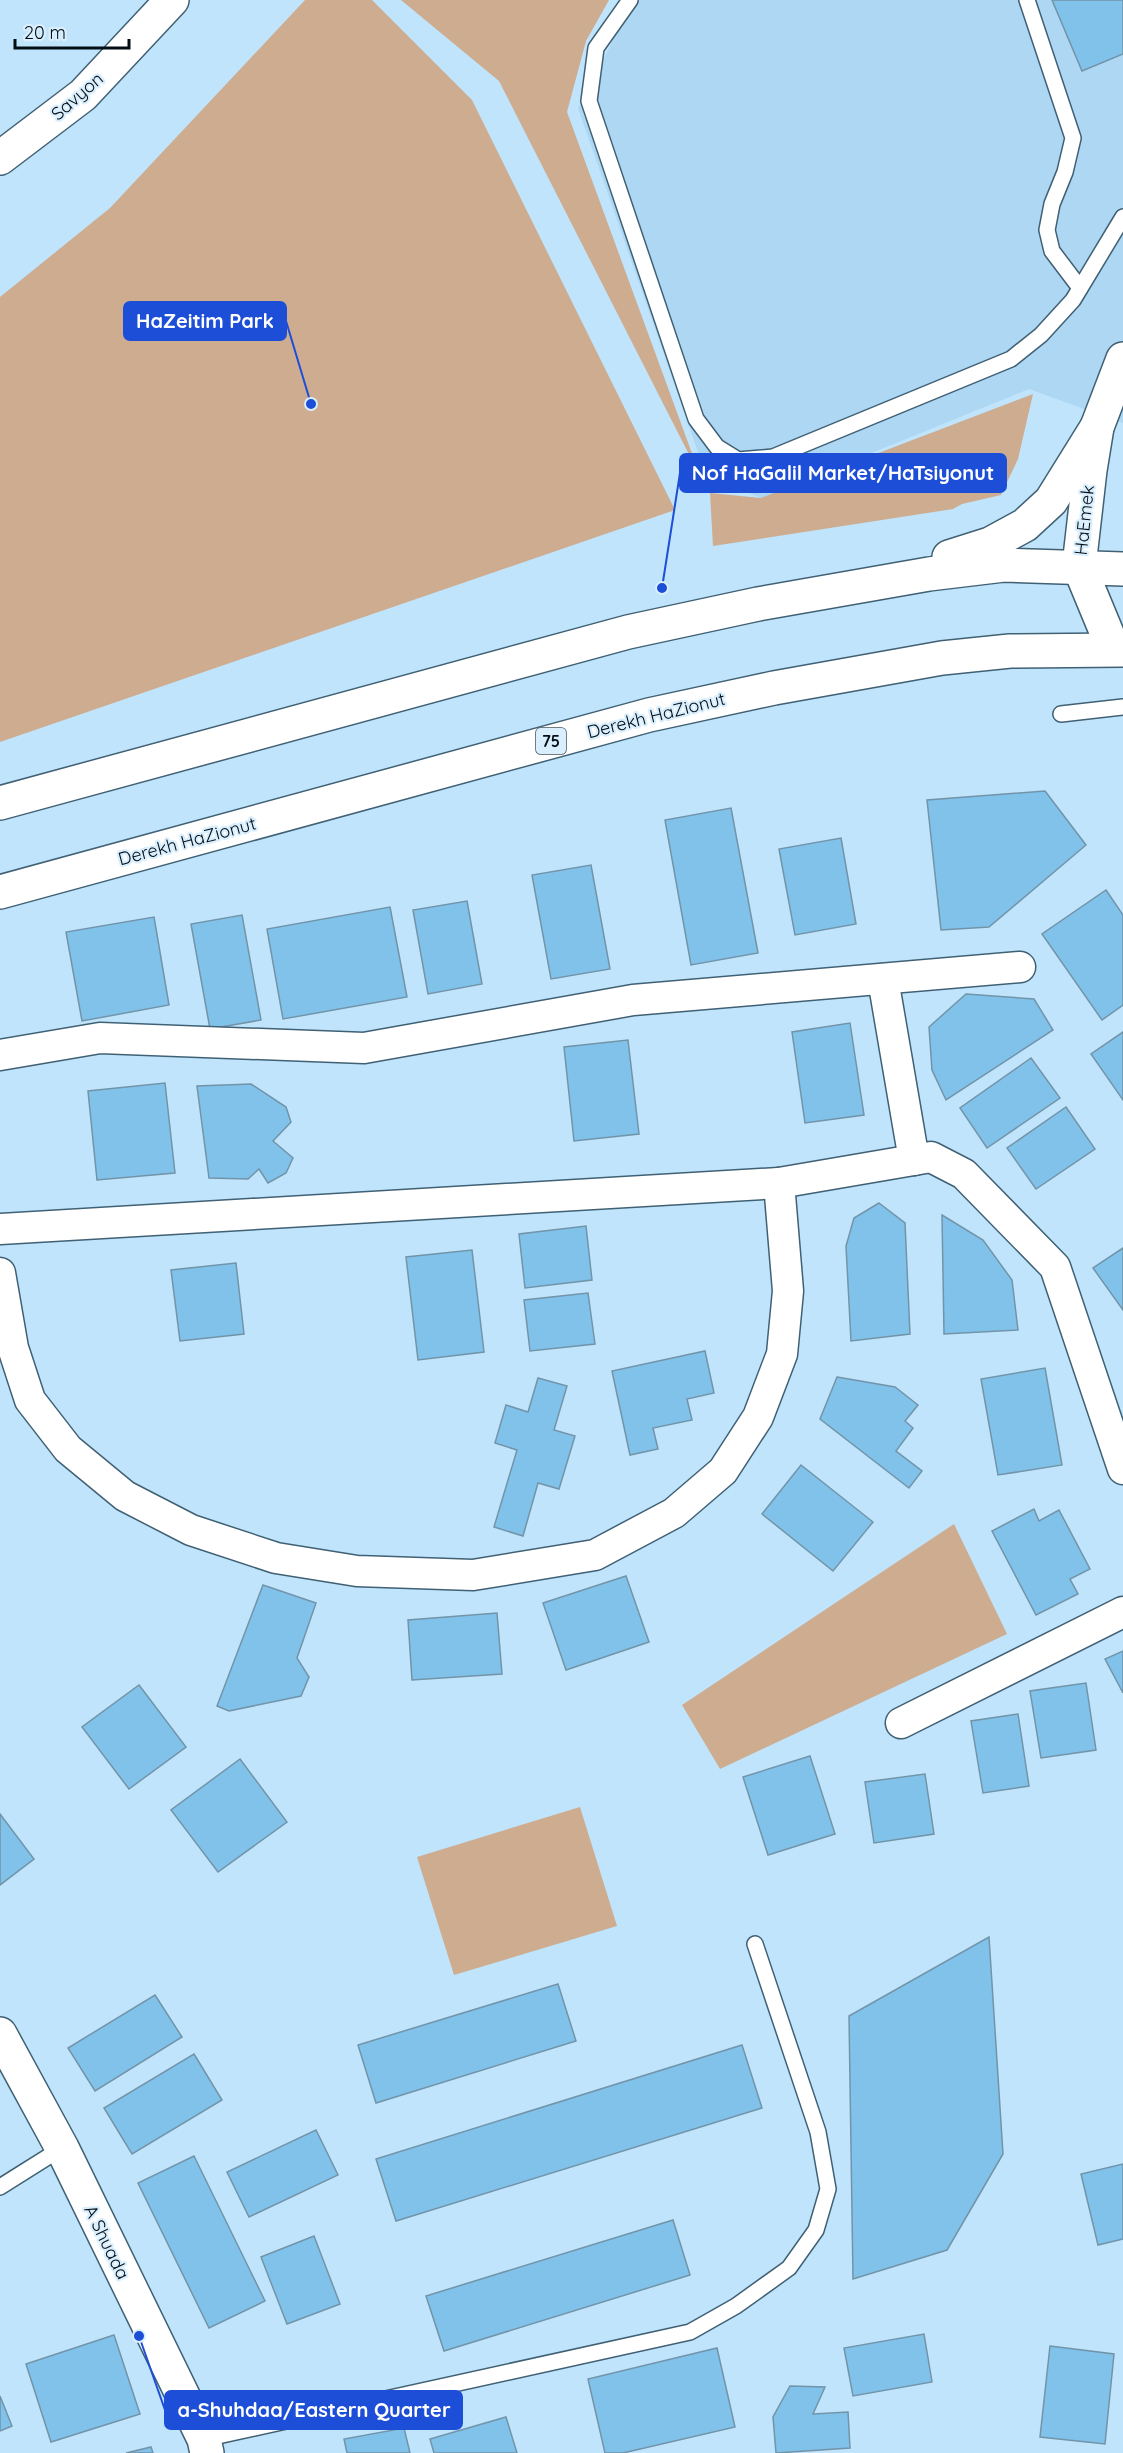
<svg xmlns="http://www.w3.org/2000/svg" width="1123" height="2453" font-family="Quicksand,sans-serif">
<rect width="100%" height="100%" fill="#c0e4fb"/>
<polygon fill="#add7f2" points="634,0 1123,0 1123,423 1029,389 761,498 706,475 578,108"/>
<g fill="#cdac90">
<polygon points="305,0 372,0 472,100 675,510 0,742 0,297 110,208"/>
<polygon points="401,0 609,0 586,41 567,112 701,478 499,81"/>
<polygon points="1033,394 1018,459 1001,495 962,504 953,509 713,546 710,493 761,498"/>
<polygon points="954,1524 1007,1634 720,1769 682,1705"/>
<polygon points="580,1807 617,1926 454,1975 417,1857"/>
</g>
<g fill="#81c2eb" stroke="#7294a9" stroke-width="1.5">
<polygon points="1052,0 1123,0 1123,54 1082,71"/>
<polygon points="1045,791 1086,845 989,927 941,930 927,800"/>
<polygon points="731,808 758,953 691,965 665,820"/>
<polygon points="841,838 856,924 795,935 779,849"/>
<polygon points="591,865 610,969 551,979 532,875"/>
<polygon points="1106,890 1123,915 1123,1005 1102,1020 1042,934"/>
<polygon points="467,901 482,984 428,994 413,910"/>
<polygon points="390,907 407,997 283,1019 267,929"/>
<polygon points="242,915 261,1020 210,1029 191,924"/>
<polygon points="154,917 169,1005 82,1021 66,932"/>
<polygon points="966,994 1034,999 1053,1030 946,1100 932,1070 929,1027"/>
<polygon points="850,1023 864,1115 805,1123 792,1032"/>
<polygon points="1123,1032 1123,1100 1091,1054"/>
<polygon points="628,1040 639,1134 574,1141 564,1047"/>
<polygon points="1031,1058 1060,1098 987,1148 960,1108"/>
<polygon points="165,1083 175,1173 97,1180 88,1091"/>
<polygon points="251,1084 286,1107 291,1122 273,1141 293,1158 286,1173 268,1183 259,1169 248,1179 209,1178 197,1086"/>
<polygon points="1066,1107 1095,1149 1036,1189 1007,1148"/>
<polygon points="879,1203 905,1223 910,1334 851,1341 846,1246 854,1218"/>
<polygon points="942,1215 983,1240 1012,1280 1018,1330 944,1334"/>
<polygon points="586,1226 592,1280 525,1288 519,1234"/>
<polygon points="1123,1248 1123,1310 1093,1268"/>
<polygon points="472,1250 484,1352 418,1360 406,1257"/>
<polygon points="236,1263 244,1334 180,1341 171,1270"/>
<polygon points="588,1293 595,1344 530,1351 524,1300"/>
<polygon points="705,1351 714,1393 687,1399 692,1420 653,1428 658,1449 630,1455 612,1371"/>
<polygon points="1045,1368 1062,1465 998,1475 981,1379"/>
<polygon points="837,1377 895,1387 918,1405 905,1421 913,1428 896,1451 922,1471 909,1488 820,1419"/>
<polygon points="538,1378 567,1386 554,1430 575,1436 559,1489 538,1483 523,1536 494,1527 517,1450 495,1443 506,1405 528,1412"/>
<polygon points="801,1465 873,1522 833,1571 762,1514"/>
<polygon points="1034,1509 1039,1521 1059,1510 1090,1569 1070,1579 1078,1594 1036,1615 992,1531"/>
<polygon points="626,1576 649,1642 566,1670 543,1603"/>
<polygon points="263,1585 316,1603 297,1658 309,1677 301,1696 229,1711 217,1706"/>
<polygon points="497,1613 502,1674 412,1680 408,1620"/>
<polygon points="1123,1651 1123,1693 1105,1659"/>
<polygon points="1086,1683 1096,1750 1041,1758 1030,1691"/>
<polygon points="139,1685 186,1747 129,1789 82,1727"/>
<polygon points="1018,1714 1029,1786 983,1793 971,1721"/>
<polygon points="810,1756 835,1834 768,1855 743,1777"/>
<polygon points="240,1759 287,1822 218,1872 171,1810"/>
<polygon points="925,1774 934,1834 874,1843 865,1782"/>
<polygon points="0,1814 34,1859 0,1885"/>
<polygon points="989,1937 1003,2154 947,2250 853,2279 849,2016"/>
<polygon points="558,1984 576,2041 376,2103 358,2045"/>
<polygon points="155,1995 182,2037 95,2091 68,2048"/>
<polygon points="742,2045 762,2108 396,2221 376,2159"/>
<polygon points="194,2054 222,2100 132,2154 104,2108"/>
<polygon points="316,2130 338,2175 249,2217 227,2172"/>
<polygon points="194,2156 265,2301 209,2328 138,2183"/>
<polygon points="1123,2164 1123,2239 1098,2245 1081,2174"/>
<polygon points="673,2220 690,2275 444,2351 426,2296"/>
<polygon points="314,2236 340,2304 287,2324 261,2257"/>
<polygon points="924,2334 932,2382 853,2396 844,2348"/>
<polygon points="114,2335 140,2414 51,2442 26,2364"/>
<polygon points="1050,2346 1114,2354 1105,2444 1040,2437"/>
<polygon points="717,2348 735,2427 623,2453 605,2453 588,2379"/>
<polygon points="790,2386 825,2387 813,2414 848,2412 850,2448 776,2453 773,2417"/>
<polygon points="0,2396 12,2426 0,2431"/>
<polygon points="506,2417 517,2453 434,2453 430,2439"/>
<polygon points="404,2428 410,2453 347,2453 344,2439"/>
<polygon points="151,2447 153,2453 126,2453"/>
</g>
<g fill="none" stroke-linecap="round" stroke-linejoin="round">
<defs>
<g id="lane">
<polyline points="630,0 596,48 589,101 696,419 717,447 738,460 773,457 1011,359 1041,335 1073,300 1123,217"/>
<polyline points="1027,0 1073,138 1065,172 1052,204 1047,230 1052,251 1080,288"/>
<polyline points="1061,714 1123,707"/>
<polyline points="0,2187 62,2148"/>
<polyline points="204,2439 690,2332 736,2306 789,2268 816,2230 828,2189 818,2132 755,1944"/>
</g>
<g id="street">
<polyline points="883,979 914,1160"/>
<polyline points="0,1055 100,1038 364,1048 633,1000 1020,967"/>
<polyline points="0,1229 779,1183 931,1157 964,1174 1055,1267 1123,1469"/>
<polyline points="0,1273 13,1348 30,1400 68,1449 125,1496 191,1530 276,1558 357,1571 473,1575 595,1555 674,1513 723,1471 758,1417 782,1354 788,1291 779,1183"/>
<polyline points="901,1723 1123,1612"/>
</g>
<g id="secondary">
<polyline points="0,158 83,95 172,0"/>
<polyline points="1113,648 1079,566 1090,470 1097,427 1123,359"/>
<polyline points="0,2034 62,2148 204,2439 207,2453"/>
</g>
<g id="highway">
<polyline points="949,557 990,544 1025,525 1051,501 1097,427"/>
<polyline points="0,803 628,632 758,604 929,574 1004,565 1123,569"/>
<polyline points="0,892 649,715 774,688 942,658 1010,651 1123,650"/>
</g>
</defs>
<use href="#lane" stroke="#406074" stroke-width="18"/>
<use href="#street" stroke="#406074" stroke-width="33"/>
<use href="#secondary" stroke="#406074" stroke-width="36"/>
<use href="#highway" stroke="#406074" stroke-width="36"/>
<use href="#lane" stroke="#fff" stroke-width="15"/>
<use href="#street" stroke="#fff" stroke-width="30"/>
<use href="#secondary" stroke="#fff" stroke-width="33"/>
<use href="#highway" stroke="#fff" stroke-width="33"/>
</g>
<g text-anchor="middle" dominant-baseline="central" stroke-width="4.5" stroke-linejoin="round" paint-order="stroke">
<rect fill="#d9effd" stroke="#43515b" stroke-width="1.5" x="536" y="728" width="30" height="26" rx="4.5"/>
<g font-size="16" font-weight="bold" fill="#030d15">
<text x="551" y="741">75</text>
</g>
<g font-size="18" fill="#030d15" stroke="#d9effd">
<text transform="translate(77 96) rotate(-41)">Savyon</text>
<text transform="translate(1084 520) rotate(-84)">HaEmek</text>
<text transform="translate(656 715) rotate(-14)">Derekh HaZionut</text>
<text transform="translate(187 841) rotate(-15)">Derekh HaZionut</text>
<text transform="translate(107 2242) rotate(64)">A Shuada</text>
</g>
</g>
<path fill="none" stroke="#1d4ed8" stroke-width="2" d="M311 404L286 321M662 588L680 473M139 2336L165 2410"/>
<g fill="#1d4ed8" stroke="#d9effd" stroke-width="2">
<circle cx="311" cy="404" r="6"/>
<circle cx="662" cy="588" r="6"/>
<circle cx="139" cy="2336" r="6"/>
</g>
<g fill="#1d4ed8" stroke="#1d4ed8" stroke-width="2">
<rect x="124" y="302" width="162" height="38" rx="6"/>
<rect x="680" y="454" width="326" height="38" rx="6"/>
<rect x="165" y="2391" width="297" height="38" rx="6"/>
</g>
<g font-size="20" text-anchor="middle" font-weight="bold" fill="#fff">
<text x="205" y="328">HaZeitim Park</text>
<text x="843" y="480">Nof HaGalil Market/HaTsiyonut</text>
<text x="314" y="2417">a-Shuhdaa/Eastern Quarter</text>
</g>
<path d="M15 39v9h114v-9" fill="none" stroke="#030d15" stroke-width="3"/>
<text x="24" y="39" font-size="18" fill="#030d15" stroke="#d9effd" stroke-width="4.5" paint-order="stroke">20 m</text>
</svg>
